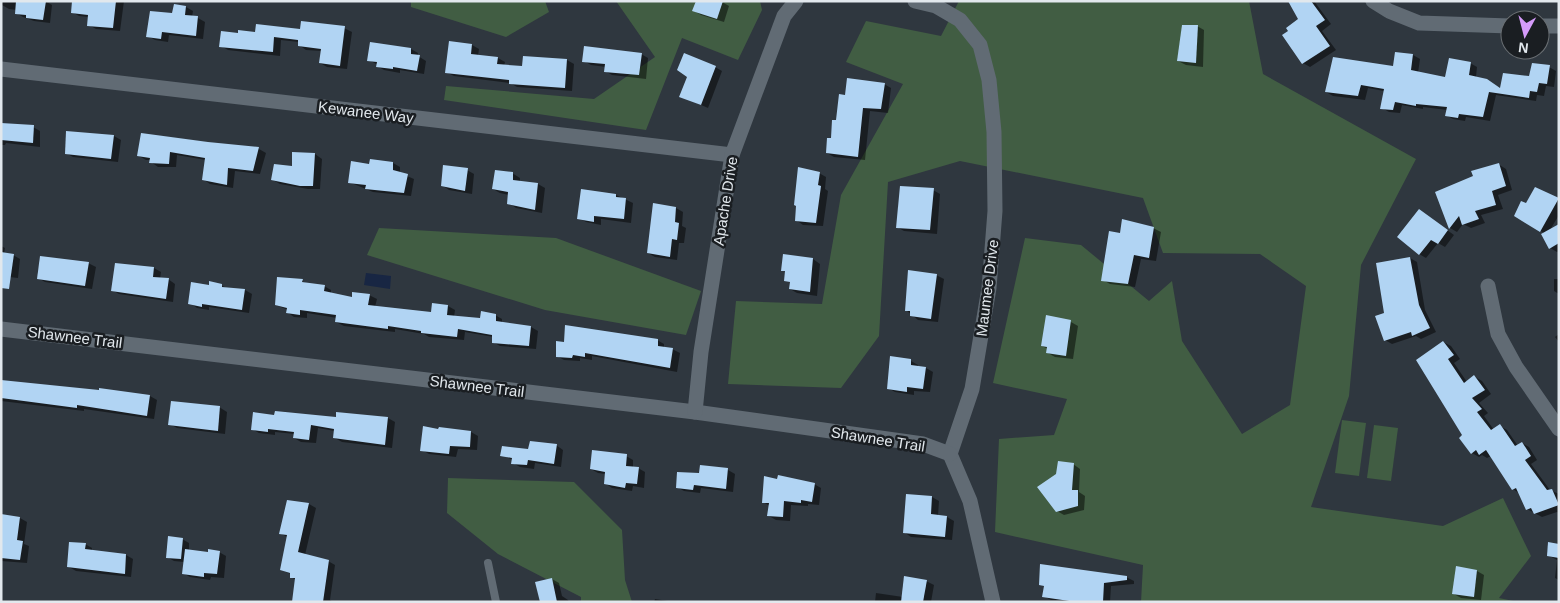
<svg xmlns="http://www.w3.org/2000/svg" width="1560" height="603" font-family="Helvetica,sans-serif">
<rect width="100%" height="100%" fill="#2f373f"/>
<g fill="#415d43">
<polygon points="411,1 545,1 549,12 506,37 411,7"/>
<polygon points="616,1 760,1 762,10 738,60 682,38 646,130 444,100 446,86 594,99 655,57"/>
<polygon points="959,1 1249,1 1263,74 1416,159 1361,265 1349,396 1311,507 1443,526 1503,498 1531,556 1499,598 1518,602 1141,602 1143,565 995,532 999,439 1054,435 1067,399 993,383 1025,238 1081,245 1149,301 1172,281 1182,341 1242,434 1290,405 1306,286 1260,254 1163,253 1143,198 960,161 888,182 879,336 841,388 728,384 736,301 822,304 841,195 903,84 846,62 866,21 941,36"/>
<polygon points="379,228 556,238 701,291 686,335 545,310 367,255"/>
<polygon points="1342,420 1366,423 1359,476 1335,473"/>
<polygon points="1374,425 1398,428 1391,481 1367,478"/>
<polygon points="448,478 574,482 622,530 625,580 632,602 581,602 581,597 498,554 447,513"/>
</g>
<polygon fill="#182643" points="366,273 391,276 390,289 364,285"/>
<g fill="#0007">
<polygon points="2,1 45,1 52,5 50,23 34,21 23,17 16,13 17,10 9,9 2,5"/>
<polygon points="74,1 124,1 120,31 96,29 89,25 89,17 79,16 72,12"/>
<polygon points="1289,1 1314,1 1331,24 1322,31 1336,50 1310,67 1303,63 1300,19"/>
<polygon points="722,2 729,6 724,22 701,15 694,11"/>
<polygon points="186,7 193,11 192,17 198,18 205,22 203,39 169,35 168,42 155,40 148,36"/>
<polygon points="1197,26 1204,30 1203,67 1186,65 1178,61"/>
<polygon points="344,28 352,32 347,69 327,67 320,63 322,51 306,50 299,45 299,42 281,40 280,56 228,50 221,46 239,34"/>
<polygon points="371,43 411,49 418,53 418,56 426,61 424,74 400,70 400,73 384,70 377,66 378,65 369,60"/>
<polygon points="450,43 472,45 479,49 478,56 498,58 505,62 504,66 523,68 567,60 574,64 572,91 517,87 510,83 454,76 446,72"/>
<polygon points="641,54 648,58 646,79 612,75 605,71 606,67 591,65 584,61"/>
<polygon points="1413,55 1420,59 1418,73 1446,79 1470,63 1477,67 1476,77 1501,89 1530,78 1549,67 1556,71 1554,87 1546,86 1544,96 1537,95 1536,101 1496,95 1490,121 1466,117 1465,121 1453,119 1446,115 1447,110 1423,107 1423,109 1402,105 1400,113 1389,112 1382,108 1384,91 1368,88 1365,100 1333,96 1326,92 1394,67"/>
<polygon points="715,67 722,71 708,108 681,96"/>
<polygon points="884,84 891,88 888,113 870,111 865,160 834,157 827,153 846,96"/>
<polygon points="1,124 33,127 40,131 40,147 6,143 5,145 1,145"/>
<polygon points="142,134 259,149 266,153 260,174 235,171 233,188 210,184 203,179 206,160 177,155 176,167 158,167 151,162 151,160 146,160 139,156"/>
<polygon points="114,136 121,140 118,162 73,157 66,153"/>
<polygon points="315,154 322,159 320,189 308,189 280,184 273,180"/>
<polygon points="393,163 400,167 400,173 414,179 411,196 373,192 349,182 370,165"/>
<polygon points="1498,164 1506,169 1512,190 1498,195 1503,209 1481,215 1485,223 1471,228 1463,224 1457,232 1450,228 1437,192 1475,177"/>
<polygon points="467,170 474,174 472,194 449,190 442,185"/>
<polygon points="512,173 520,178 520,182 538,184 545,188 542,213 516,208 509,203 509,195 500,193 493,189"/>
<polygon points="819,173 826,177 825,189 828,191 823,226 803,225 796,220 798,206"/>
<polygon points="1535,188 1559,199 1559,215 1550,230 1559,226 1559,251 1557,252 1550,248 1544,233 1516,216 1527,205"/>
<polygon points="933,190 940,194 937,234 904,231 897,227"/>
<polygon points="616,195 633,203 631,223 601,219 601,225 586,222 579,218"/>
<polygon points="654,204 676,208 683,212 682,226 686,228 684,243 679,243 677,260 655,257 648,253"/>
<polygon points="1426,215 1454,235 1445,247 1438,243 1426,258 1419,254"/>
<polygon points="1153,228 1161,232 1156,261 1141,259 1135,287 1110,284 1103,280 1121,235"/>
<polygon points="1,246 5,248 4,254 13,255 20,259 18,278 1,276"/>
<polygon points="784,255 813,259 820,264 817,296 797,293 790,289 791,283 786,280 787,272 783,270"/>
<polygon points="1410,258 1417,262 1425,310 1436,332 1421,339 1416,336 1392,344 1385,340 1385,314 1377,264"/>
<polygon points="88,263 96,267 92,289 45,282 38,278"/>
<polygon points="154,268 161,272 160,279 168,279 175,284 173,302 119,294 112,290"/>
<polygon points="936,275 944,279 938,322 918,320 906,310"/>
<polygon points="1554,279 1559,279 1559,294 1554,291"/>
<polygon points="302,281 308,284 324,286 331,290 331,294 353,298 369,295 377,299 375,307 432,314 448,306 455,310 454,317 481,320 495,315 502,319 502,323 531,327 538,331 536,349 500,346 493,342 494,337 465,332 464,340 429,337 424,334 395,329 395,332 344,326 336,322 337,318 307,313 307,318 294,317 287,312 288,310 276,305"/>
<polygon points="221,285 228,289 245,290 252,294 249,313 209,307 209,310 197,308 190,303 210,286"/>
<polygon points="1047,316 1071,322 1078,326 1073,359 1055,357 1048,353 1048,349 1042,346"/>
<polygon points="1559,334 1559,342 1555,337"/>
<polygon points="657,340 664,344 664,348 672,349 680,353 677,372 592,356 592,360 580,358 580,361 564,360 557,356 565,343"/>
<polygon points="1443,342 1451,346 1460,359 1454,363 1467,382 1475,377 1482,381 1491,394 1479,403 1488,413 1484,416 1494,430 1500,426 1507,430 1518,446 1522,443 1529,447 1537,460 1531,464 1550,490 1559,494 1559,513 1557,512 1542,517 1527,509 1520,494 1513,489 1491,456 1487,458 1482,455 1479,457 1472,453 1463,436"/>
<polygon points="911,361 918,365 918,367 926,368 933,372 930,392 914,391 914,395 895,392 888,388"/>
<polygon points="1,381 150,396 157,400 154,419 84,409 84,411 1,401"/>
<polygon points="219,407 227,412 225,434 177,428 170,424"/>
<polygon points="275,416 388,418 395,422 392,448 342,442 335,438 335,431 318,428 316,443 301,442 294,438 295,434 275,432 275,435 259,433 252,429"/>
<polygon points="471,432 478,436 477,450 458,449 456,457 429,454 422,450"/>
<polygon points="556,445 563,450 561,467 535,463 534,469 520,467 513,463 513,460 502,455"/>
<polygon points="626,456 633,460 633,468 638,468 645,472 644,488 633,486 632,491 612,488 605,483 606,474 598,473 591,469"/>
<polygon points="1073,464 1080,469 1079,492 1085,496 1084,510 1064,515 1057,511"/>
<polygon points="728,470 735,474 733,492 701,488 700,493 684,491 677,487 700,475"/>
<polygon points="814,484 821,488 819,505 808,504 808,506 791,505 790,521 776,520 769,516 770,506 763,502"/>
<polygon points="932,497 939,501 938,516 947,517 954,521 952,540 911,537 904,532"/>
<polygon points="309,504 316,508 305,555 328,561 335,565 330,600 333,602 293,602 296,580 291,577 291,574 281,570 287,537 280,533"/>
<polygon points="1,515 20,518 27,522 24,544 29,546 27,563 1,561"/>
<polygon points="182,539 189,543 189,551 209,553 219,552 226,556 224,578 211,577 210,580 190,577 183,573 184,562 174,561 167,557"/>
<polygon points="85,544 92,548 92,551 126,555 133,559 131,577 76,571 69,567"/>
<polygon points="1559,545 1559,580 1555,578 1557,560 1548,555"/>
<polygon points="1477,571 1484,575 1481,600 1461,598 1454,594"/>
<polygon points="1126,577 1134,581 1134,584 1111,586 1110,602 1051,600 1044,596 1045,587 1040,584"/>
<polygon points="552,579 559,583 562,596 568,600 569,602 541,602 536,582"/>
<polygon points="926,581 934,585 931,602 875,602 876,593 903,597"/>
<polygon points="655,599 668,601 669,602 654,602"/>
</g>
<g fill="#b1d4f3">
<polygon points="16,1 46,1 43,20 26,18 26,15 15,14"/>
<polygon points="72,1 116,1 113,28 87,26 88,15 71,13"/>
<polygon points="696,1 723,1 717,19 692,11"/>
<polygon points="1288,1 1311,1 1325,20 1316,26 1330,46 1302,64 1282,35 1288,31 1286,28 1298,19"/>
<polygon points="174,4 186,6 185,15 198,16 196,36 162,32 161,39 146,37 150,11 172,13"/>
<polygon points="301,21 345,26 340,66 319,63 321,49 298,46 298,40 274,37 273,52 219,47 221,31 238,33 238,30 255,32 256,24 300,29"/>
<polygon points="1182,25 1198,25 1196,63 1177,61"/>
<polygon points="449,41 472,44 471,54 498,57 497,64 522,66 523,56 567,59 565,88 509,84 509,80 445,73"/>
<polygon points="370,42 411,48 411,54 420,55 417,71 393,67 393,69 376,67 377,62 367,61"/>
<polygon points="584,46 642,53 639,75 604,72 605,64 582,62"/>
<polygon points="1395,52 1413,54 1411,70 1445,77 1449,58 1471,62 1469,75 1487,79 1500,88 1503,73 1529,76 1532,63 1550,65 1547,84 1539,83 1537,92 1530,91 1529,98 1489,92 1483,117 1459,114 1458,118 1445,116 1447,107 1416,104 1416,106 1395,102 1393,110 1380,109 1384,89 1361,85 1358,96 1325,92 1333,57 1393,66"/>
<polygon points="684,53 716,66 701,105 679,97 687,77 677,70"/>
<polygon points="847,78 885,83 881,109 863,108 858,157 826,153 827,138 831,138 832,120 836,120 839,94 845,95"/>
<polygon points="1,123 34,125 33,143 1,140"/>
<polygon points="66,131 114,135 111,159 65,154"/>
<polygon points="141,133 208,142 259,147 253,171 228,168 227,185 202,180 205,158 170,152 169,164 149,163 150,158 137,156"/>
<polygon points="292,152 315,153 313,186 300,186 271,180 274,164 292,166"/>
<polygon points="370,159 393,162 393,170 408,174 404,193 365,189 366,185 348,183 351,161 369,164"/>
<polygon points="1499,163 1506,186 1492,191 1496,205 1475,211 1479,219 1462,225 1459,216 1449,229 1435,192 1473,176 1471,171"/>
<polygon points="443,165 468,168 465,191 441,186"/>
<polygon points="798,167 820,172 818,185 821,186 816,223 795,221 796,206 794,205"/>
<polygon points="495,170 513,172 513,180 538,183 535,210 507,204 508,192 492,189"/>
<polygon points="900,186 934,188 930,230 896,228"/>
<polygon points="1535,187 1559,198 1540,232 1514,216 1521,201 1526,203"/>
<polygon points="581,189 616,194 616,197 626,198 624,219 594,216 594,222 577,219"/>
<polygon points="653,203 676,207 675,222 679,223 677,240 672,239 670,257 647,253"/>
<polygon points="1419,209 1448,230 1438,244 1431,240 1419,255 1397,237"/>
<polygon points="1122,219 1154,227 1149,258 1134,255 1128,284 1101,281 1109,231 1120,233"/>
<polygon points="1559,224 1559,243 1549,249 1541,234"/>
<polygon points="1,252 14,254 9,289 1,288"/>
<polygon points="783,254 813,258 810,292 789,289 790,282 784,281 785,271 781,271"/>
<polygon points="40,256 89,262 85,286 37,279"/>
<polygon points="1410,257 1419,305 1430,328 1412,336 1411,332 1384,341 1375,316 1384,313 1376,263"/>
<polygon points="115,263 154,267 153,277 169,278 166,299 111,291"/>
<polygon points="908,270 937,274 931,319 910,316 910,311 905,311"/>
<polygon points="277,277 303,279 302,282 325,285 324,291 352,297 352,292 370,294 368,305 431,312 432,303 448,305 447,315 480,318 481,311 496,314 496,321 531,326 529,346 492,343 492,335 458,329 457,337 421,333 421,331 388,326 388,329 335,322 336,315 300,310 300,315 286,313 287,308 275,305"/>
<polygon points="209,281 222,284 222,287 245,289 242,310 202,304 202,307 188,304 191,282 209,285"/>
<polygon points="1046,315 1071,320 1066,356 1046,353 1047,347 1041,346"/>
<polygon points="565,325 658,339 658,346 673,348 670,368 585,353 585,357 573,355 572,358 556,357 556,341 564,342"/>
<polygon points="1443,341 1454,355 1448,359 1464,383 1474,375 1485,390 1472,398 1482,409 1477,412 1491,430 1500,424 1515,446 1522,442 1531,456 1525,460 1547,490 1552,489 1559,505 1534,514 1531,508 1526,510 1516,488 1512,490 1486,450 1479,455 1476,450 1471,454 1459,438 1462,435 1416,360"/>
<polygon points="890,356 911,359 911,365 926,367 923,389 907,387 907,392 887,389"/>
<polygon points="1,380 99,390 99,388 150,395 147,416 77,405 77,408 1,398"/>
<polygon points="171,401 220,406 218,431 168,425"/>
<polygon points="275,411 336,417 336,412 388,417 385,445 333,438 334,429 311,425 309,440 293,438 294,432 268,429 268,432 251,430 253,412 274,415"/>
<polygon points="423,426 438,429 439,427 471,431 470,447 450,446 449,454 420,451"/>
<polygon points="530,441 557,444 554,464 528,460 527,465 511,464 512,458 500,456 502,446 528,449"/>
<polygon points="592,450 627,454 626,466 639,467 637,484 626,483 625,488 604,484 605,472 590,469"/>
<polygon points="1058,461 1074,463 1072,490 1078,490 1078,506 1056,512 1037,487 1056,474"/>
<polygon points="700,465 728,468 726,489 694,485 693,490 676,488 677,472 699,473"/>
<polygon points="778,475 815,483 812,502 801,500 801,503 784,501 783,517 767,516 769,503 762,503 764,476 777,479"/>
<polygon points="906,494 932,496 931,514 947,516 945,537 903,533"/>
<polygon points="287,500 309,503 298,552 329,560 323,602 292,602 295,578 290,578 290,573 280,570 287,535 279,534"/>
<polygon points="1,514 20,517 17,540 23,541 20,560 1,558"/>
<polygon points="168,536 183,538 181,559 166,558"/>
<polygon points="69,542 86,543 85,549 126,554 125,574 67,567"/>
<polygon points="1548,542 1559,544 1559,558 1547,556"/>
<polygon points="185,549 208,552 208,549 220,551 217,574 204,573 204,577 182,574"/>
<polygon points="1040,564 1127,576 1127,580 1104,583 1103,602 1076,602 1042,597 1044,586 1039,585"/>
<polygon points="1456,566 1477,570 1474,597 1452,594"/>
<polygon points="904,576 927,580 923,602 901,602"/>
<polygon points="552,578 557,602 540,602 535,582"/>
</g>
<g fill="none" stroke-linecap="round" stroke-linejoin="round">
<polyline stroke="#616b74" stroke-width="8" points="488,563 496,602"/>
<g stroke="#616b74" stroke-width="15">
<polyline points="915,1 936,6 960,20 980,45 989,80 994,132 995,211 989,288 972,389 950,454 970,501 993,602"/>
<polyline points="1373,1 1389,11 1419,23 1510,26"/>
<polyline points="1540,26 1559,26"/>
<polyline points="1,69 732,155"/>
<polyline points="1488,286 1498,334 1516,367 1559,429"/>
<polyline points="1,329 695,412 923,444 950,454"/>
<polyline points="695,412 701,352 732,155 784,16 796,1"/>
</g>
</g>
<g text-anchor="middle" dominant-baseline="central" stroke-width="5" stroke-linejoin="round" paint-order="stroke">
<g font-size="15" fill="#e2e8ed" stroke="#1a1e22">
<text transform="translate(366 112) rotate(7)">Kewanee Way</text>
<text transform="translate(725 201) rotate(-81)">Apache Drive</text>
<text transform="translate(987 288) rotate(-83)">Maumee Drive</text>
<text transform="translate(75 337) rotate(7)">Shawnee Trail</text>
<text transform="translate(477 386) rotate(7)">Shawnee Trail</text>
<text transform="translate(878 439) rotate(9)">Shawnee Trail</text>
</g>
</g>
<rect width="1560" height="603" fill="none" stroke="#e2e8ed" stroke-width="5"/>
<g transform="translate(1525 35) rotate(187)"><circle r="24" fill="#1a1e22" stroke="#6a6f73"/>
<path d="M0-4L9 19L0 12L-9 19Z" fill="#d59bfa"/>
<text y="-8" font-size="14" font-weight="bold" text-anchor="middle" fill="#e2e8ed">N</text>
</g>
</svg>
